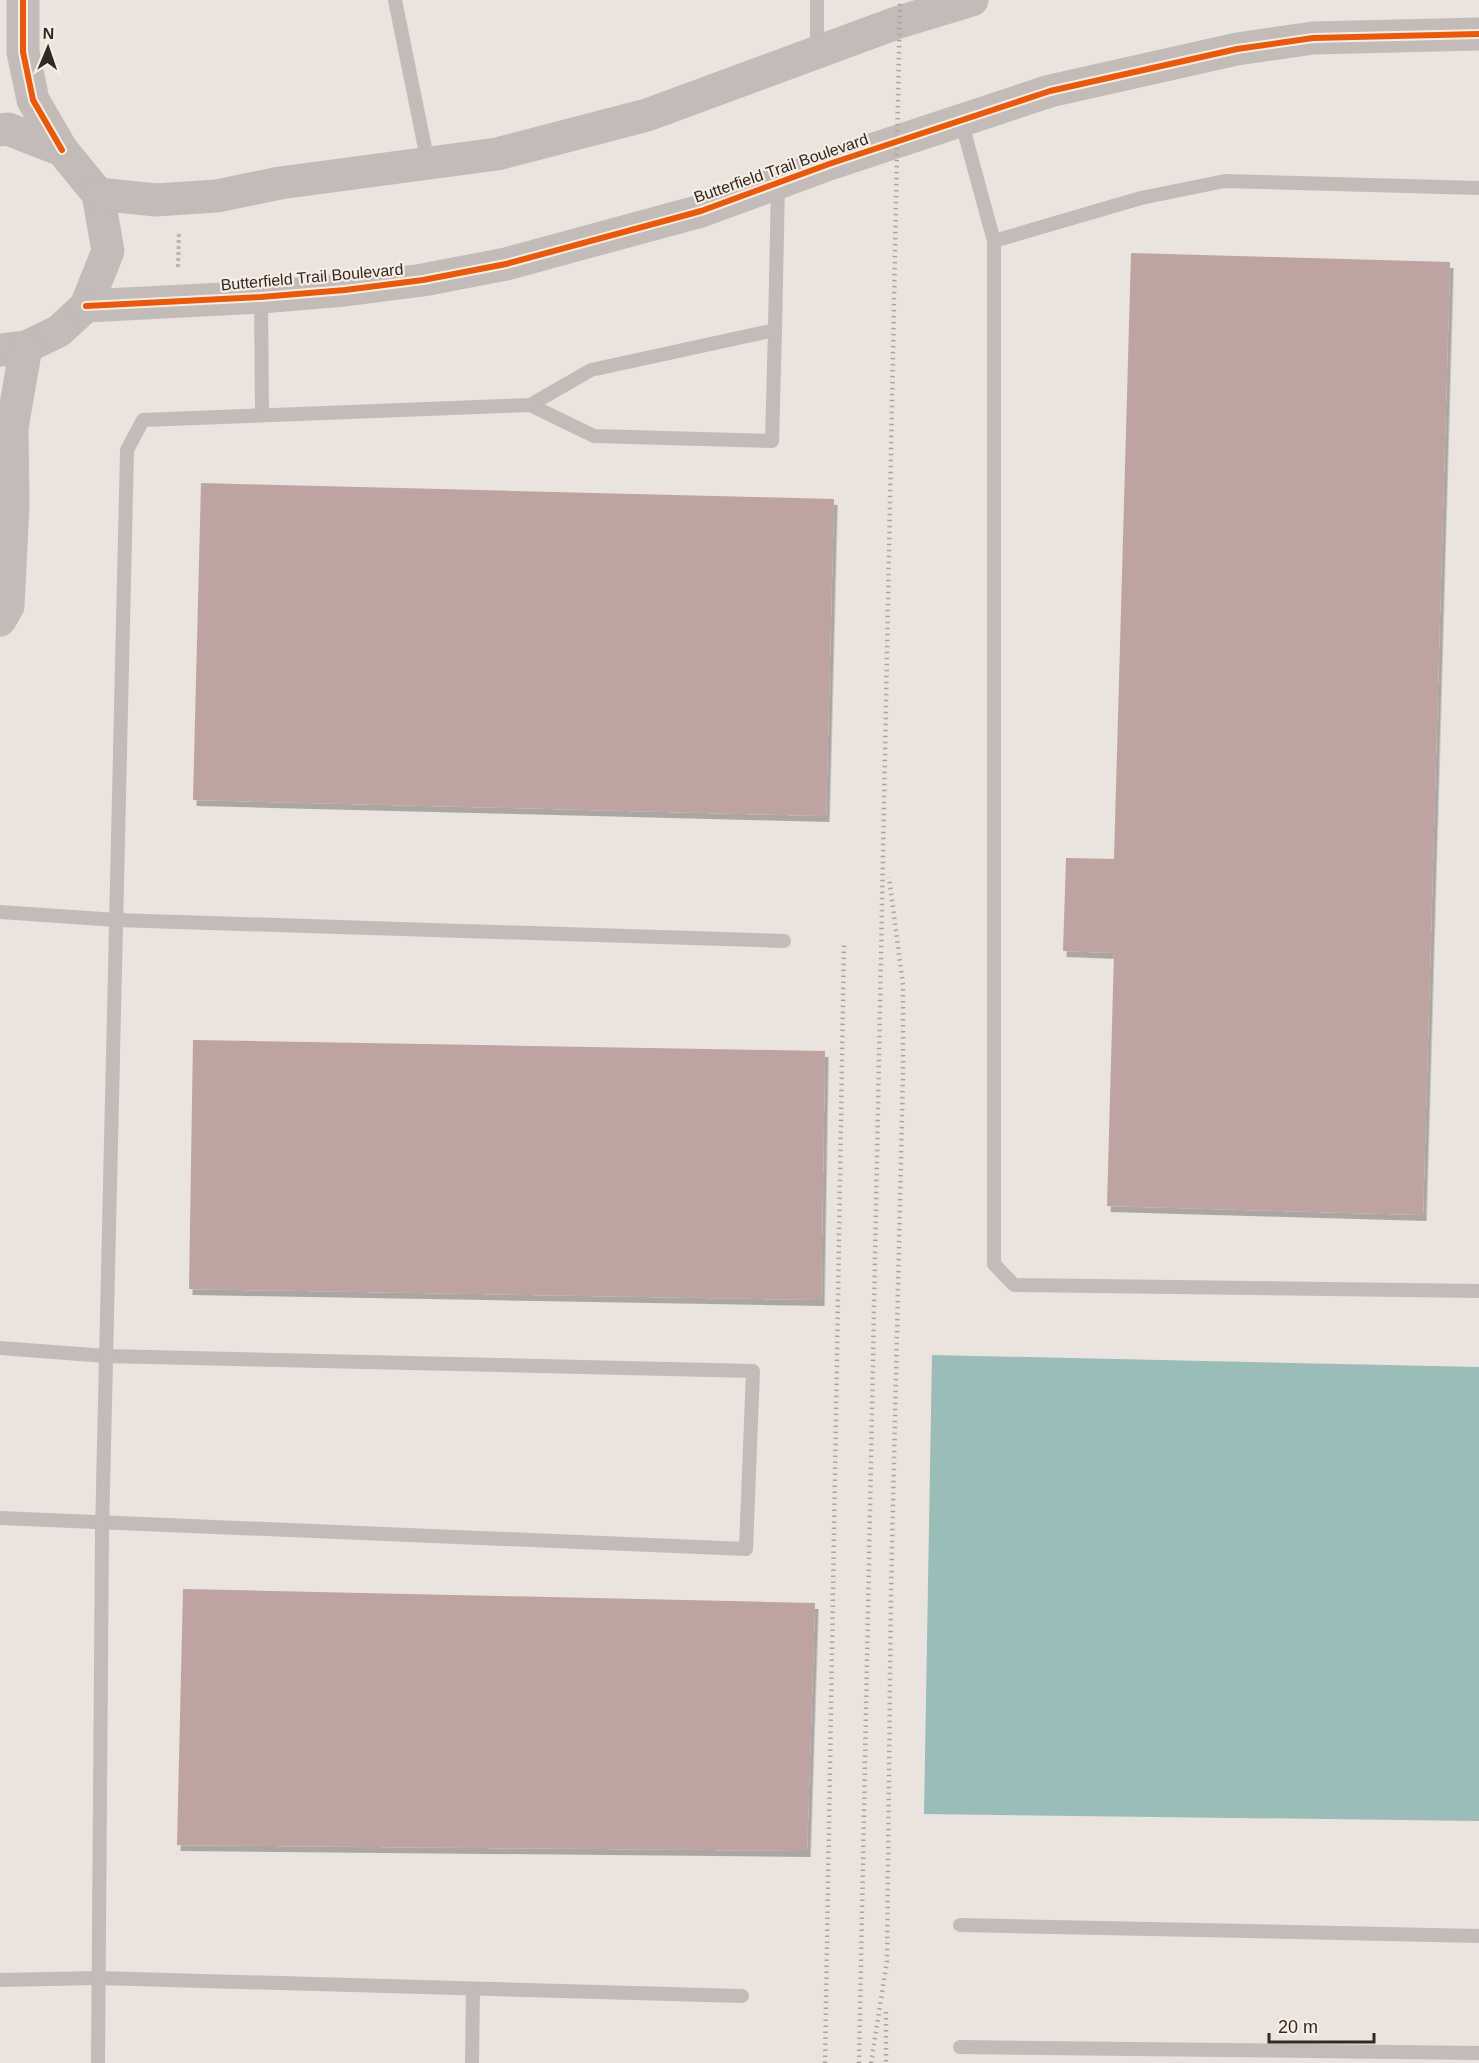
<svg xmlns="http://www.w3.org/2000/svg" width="1479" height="2063" font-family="Helvetica,sans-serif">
<defs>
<filter id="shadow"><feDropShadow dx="3.5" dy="6" stdDeviation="0" flood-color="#0004"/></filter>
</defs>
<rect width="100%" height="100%" fill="#ebe3dd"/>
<polygon fill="#9abdb9" points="932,1355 1479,1367 1479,1821 924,1814"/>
<g fill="#bea49f" filter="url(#shadow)">
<polygon points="1131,253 1450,262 1423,1215 1107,1206 1114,953 1063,951 1066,858 1114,859"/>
<polygon points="201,483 834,499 826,816 193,800"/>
<polygon points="193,1040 825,1051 821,1300 189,1289"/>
<polygon points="183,1589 815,1603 807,1851 177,1845"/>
</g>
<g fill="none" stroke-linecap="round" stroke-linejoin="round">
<polyline stroke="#bcb3af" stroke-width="4" stroke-dasharray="3 3" stroke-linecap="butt" points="178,267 179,232"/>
<g stroke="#c3bbb7" stroke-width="14">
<polyline points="395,0 428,163"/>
<polyline points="817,53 817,0"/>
<polyline points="961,120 994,241"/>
<polyline points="1479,188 1225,181 1141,198 994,241 994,1264 1014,1285 1479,1291"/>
<polyline points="261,297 262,414"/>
<polyline points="530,405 594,436 772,441 775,330"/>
<polyline points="0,912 116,920 784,941"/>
<polyline points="0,1348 106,1356 753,1371 746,1549 0,1518"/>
<polyline points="960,1925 1479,1936"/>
<polyline points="0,1980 98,1978 742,1996"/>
<polyline points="960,2047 1479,2053"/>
<polyline points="98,2063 102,1532 127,450 143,420 530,405 591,370 775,330 778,184"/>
<polyline points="472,2063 473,1989"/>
</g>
<g stroke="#c3bbb7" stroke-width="33">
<polyline points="23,0 23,52 33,100 62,150"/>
<polyline points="0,130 8,129 62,150 98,194 108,251 86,306 59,331 26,347 0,350"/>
<polyline points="98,194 156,200 217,196 280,183 497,154 647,115 899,22 972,0"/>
<polyline points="86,306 261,297 345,290 423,280 506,264 701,211 829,164 1050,91 1237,49 1313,38 1479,34"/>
<polyline points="0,620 8,606 13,507 12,428 26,347"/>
</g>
<g stroke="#aba4a1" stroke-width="4.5" stroke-dasharray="1.5 4.5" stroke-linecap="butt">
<polyline points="886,2012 886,2063"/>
<polyline points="825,2063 844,943"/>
<polyline points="859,2063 900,0"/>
<polyline points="871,2063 887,1961 891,1592 903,1073 903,985 889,877"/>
</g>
<defs>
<g id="cycleway">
<polyline points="23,0 23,52 33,100 62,150"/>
<polyline points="86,306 261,297 345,290 423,280 506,264 701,211 829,164 1050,91 1237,49 1313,38 1479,34"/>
</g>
</defs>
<use href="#cycleway" stroke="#f9ece3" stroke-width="10"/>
<use href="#cycleway" stroke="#e8590c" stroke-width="6"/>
</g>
<g text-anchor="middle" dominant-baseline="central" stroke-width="4.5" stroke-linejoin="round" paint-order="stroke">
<g font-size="16" fill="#342825" stroke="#f9ece3">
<text transform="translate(781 168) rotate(-19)">Butterfield Trail Boulevard</text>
<text transform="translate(312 277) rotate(-5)">Butterfield Trail Boulevard</text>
</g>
</g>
<g transform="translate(48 48) rotate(2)" stroke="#f9ece3" stroke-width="4.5" paint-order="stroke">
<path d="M0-4.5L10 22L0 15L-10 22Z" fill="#342825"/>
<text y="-9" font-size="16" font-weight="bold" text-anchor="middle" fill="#342825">N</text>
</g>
<path d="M1269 2033v9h105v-9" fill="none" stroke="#342825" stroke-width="3"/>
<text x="1278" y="2033" font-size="18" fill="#342825" stroke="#f9ece3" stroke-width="4.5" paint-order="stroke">20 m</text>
</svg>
